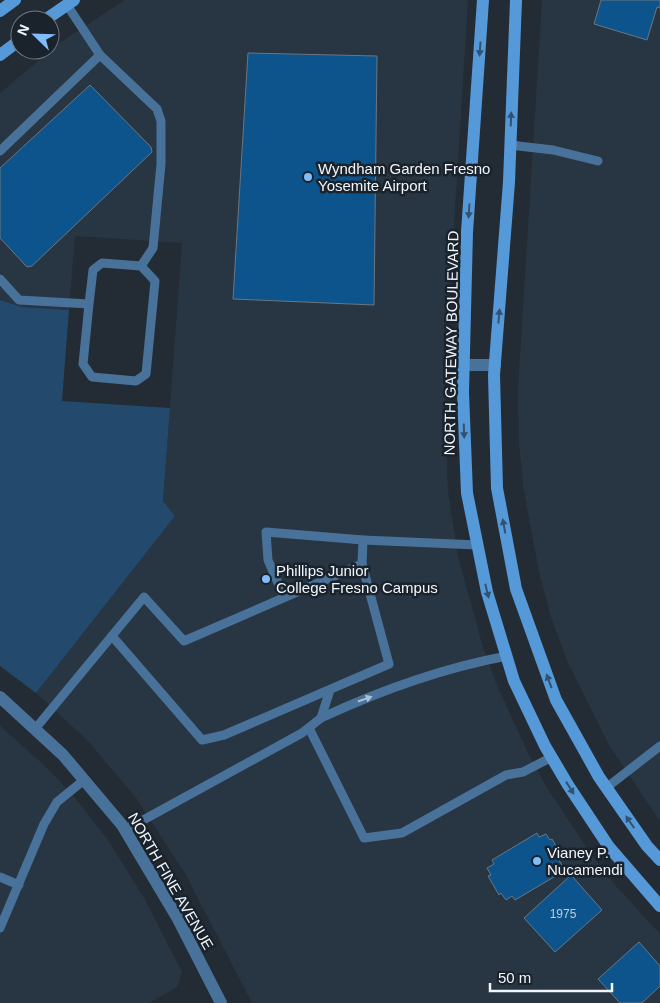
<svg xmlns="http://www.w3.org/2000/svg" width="660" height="1003" font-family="Arial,sans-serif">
<rect width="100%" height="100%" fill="#232c35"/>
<g fill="#283543">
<polygon points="125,0 468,0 444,387 448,491 458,557 483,647 496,683 529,755 546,786 589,851 616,886 660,934 660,1003 252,1003 186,875 136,798 88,741 36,693 175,516 163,501 182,243 75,236 69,310 22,307 0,300 0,93 61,42"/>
<polygon points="542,0 660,0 660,821 609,745 567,660 551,617 539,572 524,491 519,444 518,389"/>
<polygon points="0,726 45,766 72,794 108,840 144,898 182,972 177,987 149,1003 0,1003"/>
</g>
<polygon fill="#23496d" points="0,300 22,307 69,310 62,401 170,408 163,501 175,516 36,693 0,666"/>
<g fill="#0e548c" stroke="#6b7680">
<polygon points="601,0 660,0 660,8 657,7 647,40 594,24"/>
<polygon points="248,53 377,56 374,305 233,299"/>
<polygon points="90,85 151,147 152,152 32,266 27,267 0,238 0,168"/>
<polygon points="537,833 539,837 546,834 550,840 552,839 563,858 559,860 563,867 557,871 559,874 515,900 512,896 506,900 501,893 499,895 488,876 491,875 487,868 494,864 492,860"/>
<polygon points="571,875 602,910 555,952 524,918"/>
<polygon points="639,942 660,966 660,986 642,1003 620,1003 598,979"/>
</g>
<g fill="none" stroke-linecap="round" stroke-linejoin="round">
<g stroke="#49729a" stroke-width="9">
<polyline points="100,55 157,109 161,121 161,164 153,248 141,266"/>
<polyline points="510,145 553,150 598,161"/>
<polyline points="0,151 100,55 67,5"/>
<polyline points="0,279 19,300 89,304 83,364 92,377 136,381 146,374 155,281 141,266 102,263 93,270 89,304"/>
<polyline points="284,597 268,560 266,532 363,540"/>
<polyline points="112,636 202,740 224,735 389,664 362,564"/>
<path d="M321 718C379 691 443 668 507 656"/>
<polyline points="309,728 364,838 402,833 506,775 523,772 552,757"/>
<polyline points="35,729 144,597 184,641 362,564 363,540 477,545"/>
<polyline points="606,788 660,746"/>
<polyline points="125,830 302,733 321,718 330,690"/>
<polyline points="0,877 19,885"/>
<polyline points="0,928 44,824 57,802 84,780"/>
</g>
<polyline stroke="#49729a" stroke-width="12" points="0,697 63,755 122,825 178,919 221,1003"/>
<polyline stroke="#49729a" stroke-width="12" points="464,365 495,365"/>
<g stroke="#5699d9" stroke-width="12">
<polyline points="483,0 467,232 463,392 467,493 487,592 514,681 545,746 568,785 609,847 660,906"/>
<polyline points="516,0 509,182 494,375 497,488 516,589 556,700 599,777 647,846 660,860"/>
<polyline points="0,11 15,0"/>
<polyline points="45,20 74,0"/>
<polyline points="0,55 20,40"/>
</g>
</g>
<defs><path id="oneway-solid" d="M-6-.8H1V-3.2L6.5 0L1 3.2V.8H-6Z" transform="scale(1.25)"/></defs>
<g fill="#325271">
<use href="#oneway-solid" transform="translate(480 49) rotate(94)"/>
<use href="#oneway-solid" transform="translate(511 119) rotate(-88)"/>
<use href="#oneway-solid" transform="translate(469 211) rotate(94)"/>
<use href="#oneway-solid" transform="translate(499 316) rotate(-85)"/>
<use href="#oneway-solid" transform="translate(464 431) rotate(88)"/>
<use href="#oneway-solid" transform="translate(504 526) rotate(-100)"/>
<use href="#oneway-solid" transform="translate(487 591) rotate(76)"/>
<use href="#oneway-solid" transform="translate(549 681) rotate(-110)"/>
<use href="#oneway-solid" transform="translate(570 788) rotate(58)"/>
<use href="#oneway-solid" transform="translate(630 822) rotate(-125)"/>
</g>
<use fill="#adc1d5" href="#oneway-solid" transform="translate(365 699) rotate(-19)"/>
<g fill="#80bdfa" stroke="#1a222b" stroke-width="2">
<circle cx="308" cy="177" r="5"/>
<circle cx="266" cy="579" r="5"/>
<circle cx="537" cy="861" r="5"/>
</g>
<g text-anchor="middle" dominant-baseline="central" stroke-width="5" stroke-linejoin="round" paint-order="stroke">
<g font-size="12" fill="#b8cee0">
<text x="563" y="914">1975</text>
</g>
<g font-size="15" fill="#f0f6fc" stroke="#1a222b" text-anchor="start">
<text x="318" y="168">Wyndham Garden Fresno<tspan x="318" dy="17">Yosemite Airport</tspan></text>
<text x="276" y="570">Phillips Junior<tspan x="276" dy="17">College Fresno Campus</tspan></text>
<text x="547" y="852">Vianey P.<tspan x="547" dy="17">Nucamendi</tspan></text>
</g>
<g font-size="15" fill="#f0f6fc" stroke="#1a222b">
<text transform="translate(451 343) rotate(-89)">NORTH GATEWAY BOULEVARD</text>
<text transform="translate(171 881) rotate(60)">NORTH FINE AVENUE</text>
</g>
</g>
<g transform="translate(35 35) rotate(293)"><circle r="24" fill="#1a222b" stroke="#70777f"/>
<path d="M0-4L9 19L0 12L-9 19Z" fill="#80bdfa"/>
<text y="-8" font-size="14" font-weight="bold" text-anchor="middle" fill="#f0f6fc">N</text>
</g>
<path d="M490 983v8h122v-8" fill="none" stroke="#f0f6fc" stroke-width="2.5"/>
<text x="498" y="983" font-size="15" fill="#f0f6fc" stroke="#1a222b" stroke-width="4" paint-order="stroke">50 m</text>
</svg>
